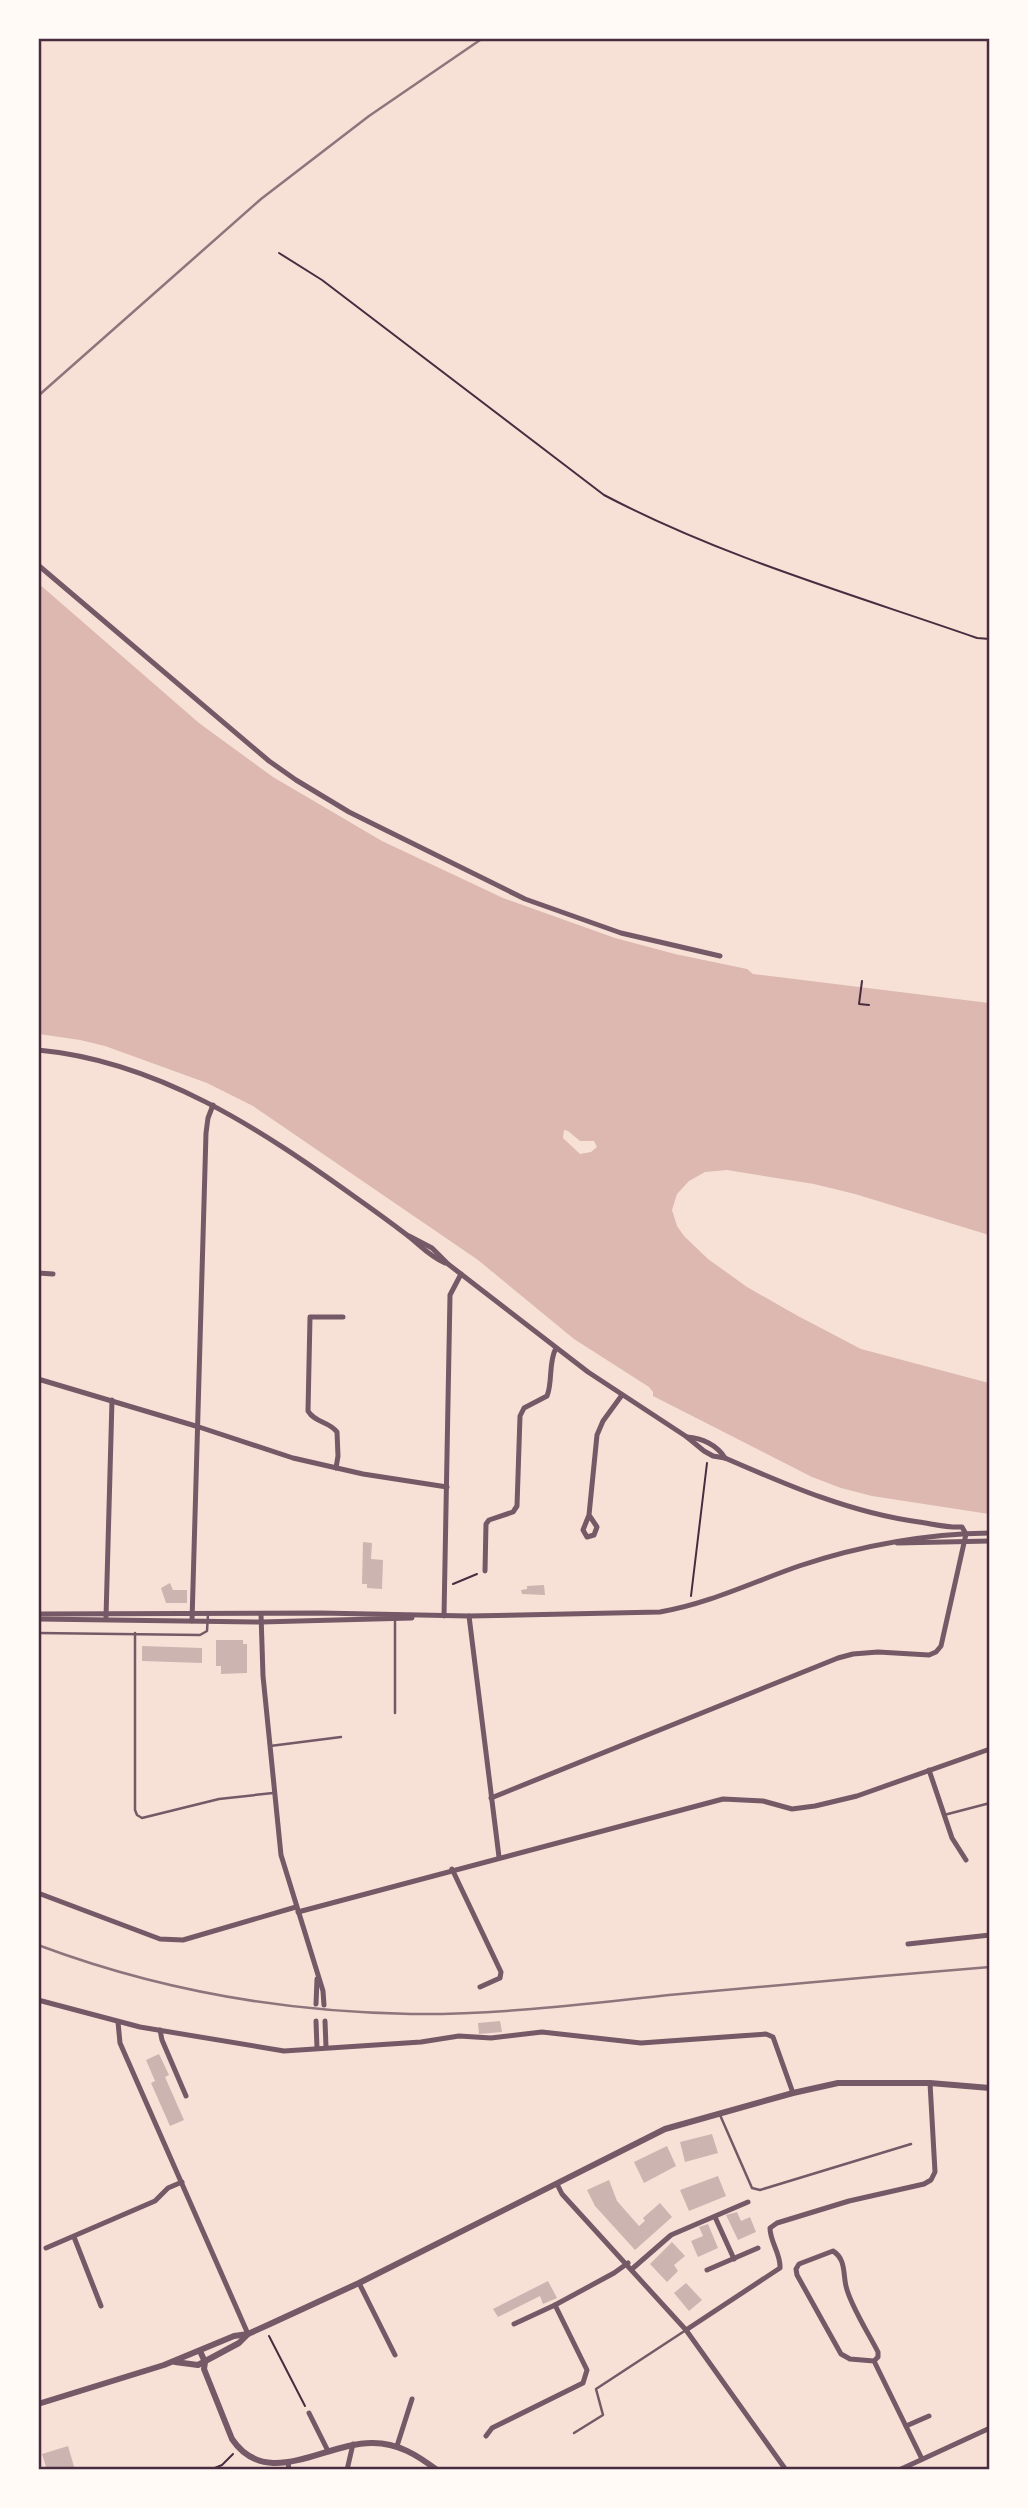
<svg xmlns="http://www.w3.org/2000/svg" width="1028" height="2508" font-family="'Golos Text',sans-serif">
<rect width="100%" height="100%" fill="#f7e1d7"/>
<path fill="#dcb8b0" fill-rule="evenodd" d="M38 583 199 723 273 777 382 841 503 898 615 938 675 954 747 969 753 974 989 1003V1235L855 1194 814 1184 727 1170 705 1172 689 1181 677 1194 672 1210 677 1226 684 1236 708 1259 747 1287 798 1316 861 1349 989 1383V1514L872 1496 841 1488 812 1477 653 1396V1392L649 1387 574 1339 478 1260 253 1106 207 1083 105 1046 80 1040 39 1034ZM564 1130 568 1131 580 1141H594L597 1147 591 1152 580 1154 563 1138Z"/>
<g fill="#ccb4b1">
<polygon points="363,1542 372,1543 371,1559 383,1560 382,1589 367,1588 367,1584 362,1584"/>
<polygon points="170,1583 173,1590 187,1590 187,1603 166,1603 161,1588"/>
<polygon points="544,1585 545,1595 522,1594 521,1590 527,1589 527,1586"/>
<polygon points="216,1640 243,1640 243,1644 247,1644 247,1673 221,1674 221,1666 216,1666"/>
<polygon points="142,1646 202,1648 202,1663 142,1661"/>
<polygon points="500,2021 502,2032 479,2034 478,2023"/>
<polygon points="159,2054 169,2075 165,2077 184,2120 170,2126 151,2083 155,2081 146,2060"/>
<polygon points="712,2134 718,2153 685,2162 680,2142"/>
<polygon points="667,2146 676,2166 644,2183 634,2162"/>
<polygon points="718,2176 726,2196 689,2211 680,2190"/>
<polygon points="609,2180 617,2201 639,2226 645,2221 643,2218 660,2203 672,2217 635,2250 595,2206 587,2190"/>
<polygon points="737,2212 741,2221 750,2217 756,2232 738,2240 726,2215"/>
<polygon points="708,2224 718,2248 698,2257 691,2241 703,2236 699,2227"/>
<polygon points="672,2242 685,2256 674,2265 678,2271 667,2282 650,2264"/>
<polygon points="548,2281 557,2298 543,2304 540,2296 498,2317 493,2309"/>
<polygon points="686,2283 702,2300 689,2311 674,2293"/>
<polygon points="68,2446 75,2470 47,2470 42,2454"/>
</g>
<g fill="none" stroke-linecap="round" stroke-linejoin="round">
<g stroke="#4a2c40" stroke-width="2">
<path d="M279 253 322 280 604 495C722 557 851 594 977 638L990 639"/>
<polyline points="862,981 859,1004 869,1005"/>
<polyline points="453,1584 477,1574"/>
<polyline points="691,1596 707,1463"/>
<polyline points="269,2336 305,2406"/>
<polyline points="210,2470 222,2465 233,2454"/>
</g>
<g stroke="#755966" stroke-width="2.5">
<polyline points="38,1633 200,1635 207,1631 208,1614"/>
<polyline points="135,1633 135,1810 137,1815 142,1818 219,1799 273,1793"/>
<polyline points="395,1713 395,1618"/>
<polyline points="270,1746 341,1737"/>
<polyline points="944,1815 990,1803"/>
<polyline points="720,2115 752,2188 760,2190 911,2144"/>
<polyline points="574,2433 603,2415 596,2389 686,2330"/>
</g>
<g stroke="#755966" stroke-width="5">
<polyline points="38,565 269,761 296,780 349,812 525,899 621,933 720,956"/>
<path d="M38 1050C158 1061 260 1129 355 1197 372 1209 390 1222 407 1235 420 1245 429 1256 445 1263"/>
<path d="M409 1236 432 1248 448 1264 588 1372 687 1437 704 1451 713 1456 725 1458C787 1485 851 1513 919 1522 933 1524 948 1528 962 1527L966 1534 941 1646 936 1652 929 1655 878 1652 853 1654 838 1658 491 1798"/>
<polyline points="38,1273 53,1274"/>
<polyline points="38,1379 199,1427 293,1458 363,1474 447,1487"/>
<path d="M687 1437C702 1438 717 1445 725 1458"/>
<path d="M336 1468 338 1456 337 1432C329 1421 315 1423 308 1411L310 1317H343"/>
<polyline points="589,1515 597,1527 594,1535 587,1537 583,1530 589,1515 597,1435 603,1421 622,1395"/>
<polyline points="897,1543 990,1541"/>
<path d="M485 1571 486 1524 489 1520 513 1512 517 1506 520 1416 524 1408 547 1396C553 1381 548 1363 556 1348"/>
<path d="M38 1614 320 1613 469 1616 660 1612C708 1604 753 1582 799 1566 862 1545 922 1534 990 1533"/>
<polyline points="261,1614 263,1676 281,1855 323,1991 324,2005"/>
<polyline points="444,1616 450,1295 461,1274"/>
<polyline points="469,1616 499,1857"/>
<polyline points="106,1617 112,1400"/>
<polyline points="38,1619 261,1622 412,1618"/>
<polyline points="192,1621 206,1133 208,1118 213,1105"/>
<polyline points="929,1770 952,1838 966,1860"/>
<polyline points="452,1869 501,1972 500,1978 480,1987"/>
<polyline points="38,1893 160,1939 183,1940 296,1907"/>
<polyline points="298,1912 723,1799 763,1801 792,1809 815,1806 857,1796 990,1749"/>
<polyline points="908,1944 990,1935"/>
<polyline points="38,2000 140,2027 284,2051 421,2042 459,2036 491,2038 542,2032 641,2043 766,2034 773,2037 793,2093"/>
<polyline points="316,2004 317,1979"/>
<polyline points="316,2021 317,2048"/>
<polyline points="325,2021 326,2047"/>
<polyline points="118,2022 120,2043 248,2334"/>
<polyline points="160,2030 162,2040 186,2096"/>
<polyline points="557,2184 562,2194 686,2330 786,2470"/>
<polyline points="715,2217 734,2259"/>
<polyline points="74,2237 101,2306"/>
<polyline points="46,2248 155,2201 168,2188 182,2182"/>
<polyline points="632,2269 671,2235 748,2202"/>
<polyline points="707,2270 758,2248"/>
<polyline points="359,2283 395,2355"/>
<polyline points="555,2305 614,2273 628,2263"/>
<path d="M686 2330 780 2268C781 2254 770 2242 770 2228L777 2223 849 2201 924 2184 931 2180 935 2172 930 2083"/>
<path d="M874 2361 878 2357V2352C869 2334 850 2305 846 2286 843 2274 846 2259 833 2251L799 2264 796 2269 797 2275 841 2354 850 2359 874 2361 922 2459"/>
<polyline points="309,2413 328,2451"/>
<polyline points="906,2426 929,2416"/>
<polyline points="486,2436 492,2428 583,2383 587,2370 555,2305 514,2324"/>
<polyline points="397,2446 412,2399"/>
<polyline points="288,2462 289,2470"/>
<polyline points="347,2470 353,2444"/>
<polyline points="899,2470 990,2428"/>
</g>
<g stroke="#755966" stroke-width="6">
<path d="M200 2351 205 2362 204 2369 232 2439C267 2491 325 2442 373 2443 398 2443 417 2455 437 2470"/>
<polyline points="175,2362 198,2365 239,2343 248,2334"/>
<polyline points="38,2404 164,2365 234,2336 248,2334 270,2324 359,2283 665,2129 793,2093 838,2083 930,2083 990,2088"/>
</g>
<g stroke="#8f747c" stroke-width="2.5">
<polyline points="38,396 261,199 369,116 483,38"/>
<path d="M38 1945C158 1990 283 2012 411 2014 497 2015 583 2004 669 1995 775 1985 883 1976 990 1967"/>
</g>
</g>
<rect width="1028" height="2508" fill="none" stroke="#fffaf5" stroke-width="80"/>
<rect x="40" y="40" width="948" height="2428" fill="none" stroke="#4a2c40" stroke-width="2.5"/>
</svg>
